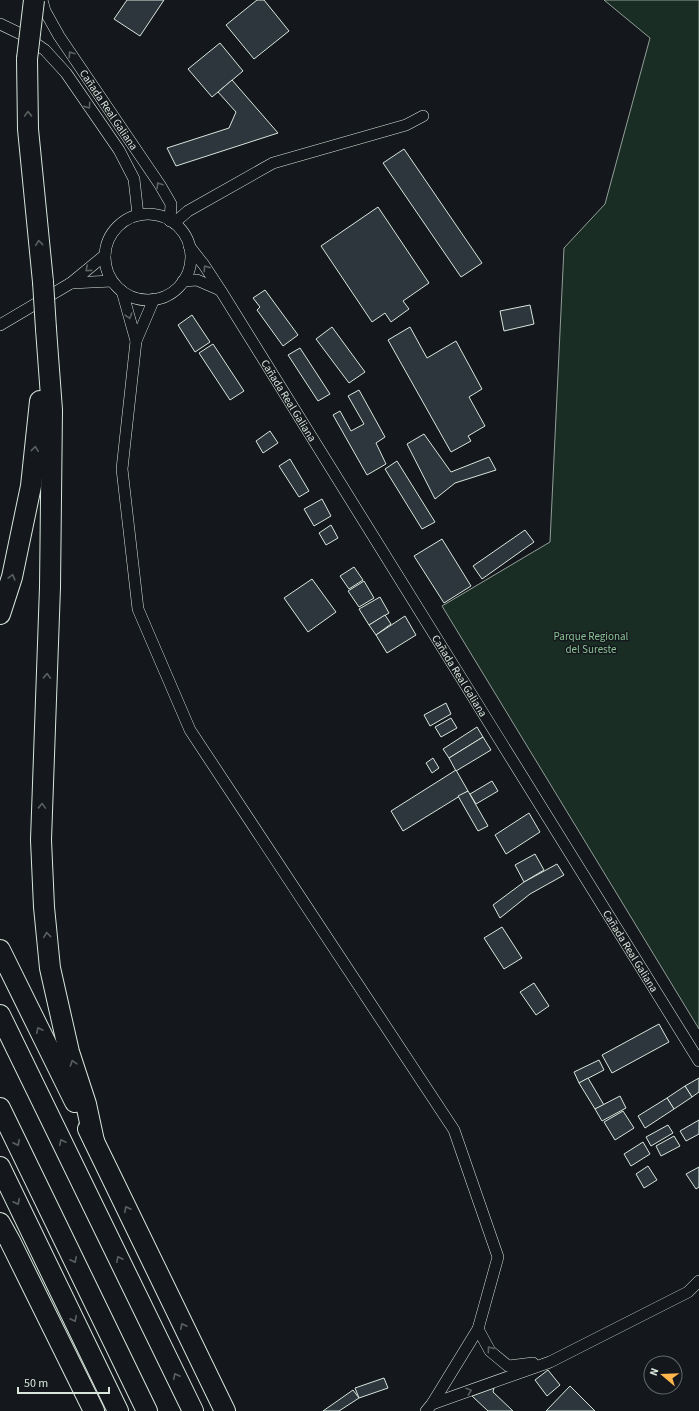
<svg xmlns="http://www.w3.org/2000/svg" width="699" height="1411" font-family="'Source Sans 3',sans-serif">
<rect width="100%" height="100%" fill="#14181c"/>
<polygon fill="#1a2d24" stroke="#939e99" points="604,0 699,0 699,1029 442,606 550,542 564,248 605,204 650,38"/>
<g fill="#2c363c" stroke="#d8e6dc">
<polygon points="127,0 164,0 140,36 114,19"/>
<polygon points="257,0 264,0 289,31 254,59 226,25"/>
<polygon points="220,43 243,71 212,97 188,69"/>
<polygon points="232,80 278,133 176,166 167,148 229,128 236,112 218,92"/>
<polygon points="404,149 482,263 461,277 383,163"/>
<polygon points="378,207 429,283 403,301 409,309 391,322 385,313 372,322 321,246"/>
<polygon points="265,290 298,335 283,346 257,310 260,307 253,298"/>
<polygon points="530,305 534,324 504,331 500,311"/>
<polygon points="192,315 210,342 195,352 178,325"/>
<polygon points="332,327 365,372 349,383 316,339"/>
<polygon points="410,327 427,358 456,341 482,389 469,397 485,426 468,436 471,441 451,452 388,340"/>
<polygon points="213,344 244,391 230,400 199,353"/>
<polygon points="300,348 330,394 318,401 288,355"/>
<polygon points="359,390 385,437 376,443 386,464 367,475 333,415 340,411 351,431 364,424 348,396"/>
<polygon points="270,431 278,443 263,453 256,441"/>
<polygon points="424,434 451,472 489,457 496,470 455,483 435,499 407,444"/>
<polygon points="290,459 309,491 299,497 279,466"/>
<polygon points="397,461 435,522 422,529 385,469"/>
<polygon points="322,499 331,516 314,526 304,509"/>
<polygon points="331,525 338,538 326,545 319,533"/>
<polygon points="525,530 534,542 482,579 473,566"/>
<polygon points="442,539 471,586 444,603 414,556"/>
<polygon points="354,567 363,580 349,589 340,576"/>
<polygon points="312,579 336,612 308,632 284,598"/>
<polygon points="364,581 374,598 359,607 348,591"/>
<polygon points="380,597 389,613 369,625 359,609"/>
<polygon points="385,615 391,624 376,635 369,625"/>
<polygon points="405,616 416,635 387,653 376,635"/>
<polygon points="446,703 451,714 430,726 424,715"/>
<polygon points="451,718 457,728 441,737 435,727"/>
<polygon points="477,727 483,737 449,758 443,749"/>
<polygon points="483,737 491,750 456,771 449,758"/>
<polygon points="433,758 439,768 432,773 426,763"/>
<polygon points="456,770 468,791 403,831 391,811"/>
<polygon points="492,781 498,791 476,804 470,794"/>
<polygon points="468,791 488,826 478,831 458,796"/>
<polygon points="529,813 540,832 506,854 495,835"/>
<polygon points="535,854 544,870 524,882 515,865"/>
<polygon points="557,864 564,875 530,894 500,918 493,905 524,882"/>
<polygon points="502,927 522,958 504,969 484,938"/>
<polygon points="534,983 549,1006 536,1015 520,992"/>
<polygon points="659,1024 669,1042 612,1073 602,1055"/>
<polygon points="599,1060 604,1070 579,1083 574,1072"/>
<polygon points="588,1078 604,1105 595,1109 579,1083"/>
<polygon points="699,1078 699,1092 692,1097 685,1086"/>
<polygon points="685,1086 692,1097 674,1109 667,1098"/>
<polygon points="620,1096 626,1108 602,1121 595,1109"/>
<polygon points="667,1098 674,1109 645,1128 638,1116"/>
<polygon points="623,1111 634,1128 615,1140 604,1122"/>
<polygon points="699,1120 699,1134 686,1141 680,1131"/>
<polygon points="668,1125 673,1133 651,1146 646,1137"/>
<polygon points="674,1136 680,1146 661,1156 656,1146"/>
<polygon points="643,1142 650,1154 631,1166 624,1154"/>
<polygon points="648,1166 657,1180 644,1188 636,1174"/>
<polygon points="699,1167 699,1187 696,1189 686,1174"/>
<polygon points="548,1370 560,1385 547,1396 535,1380"/>
<polygon points="384,1378 388,1388 359,1398 355,1388"/>
<polygon points="570,1386 595,1411 546,1411"/>
<polygon points="494,1388 493,1392 513,1411 488,1411 472,1396"/>
<polygon points="353,1390 359,1398 339,1411 323,1411"/>
</g>
<g fill="none" stroke-linecap="round" stroke-linejoin="round">
<defs>
<g id="minor">
<path id="s1" d="M42 0 45 11 59 36 160 185 171 204 170 221"/>
<polyline points="0,24 23,35 45,50 66,73 119,150 134,179 138,215"/>
<circle cx="148" cy="257" r="43"/>
<polyline points="174,223 188,211 273,163 406,125 423,116"/>
<path id="s2" d="M189 246 204 265 221 291 699 1061"/>
<polyline points="183,281 197,280 220,290"/>
<polyline points="71,283 112,281"/>
<polyline points="122,291 136,341"/>
<polyline points="154,299 136,341 122,469 138,609 190,730 454,1130 498,1257 478,1329 432,1404 426,1411"/>
<polyline points="0,325 71,283 105,255"/>
<polyline points="478,1329 490,1351 508,1366 533,1363"/>
<polyline points="432,1404 550,1362 688,1292 699,1281"/>
</g>
<g id="motorway">
<polyline points="27,59 28,129 43,282"/>
<polyline points="46,329 52,410 50,587 41,840 44,907 50,968 69,1052 86,1104 94,1141"/>
<polyline points="0,614 12,577 31,486 40,401"/>
<polyline points="0,950 75,1102"/>
<polyline points="0,1015 193,1411"/>
<polyline points="0,1108 147,1411"/>
<polyline points="88,1129 225,1411"/>
<polyline points="0,1167 118,1411"/>
<polyline points="0,1223 10,1241 94,1411"/>
</g>
</defs>
<use href="#minor" stroke="#d8e6dc" stroke-width="12"/>
<use href="#motorway" stroke="#d8e6dc" stroke-width="22"/>
<use href="#minor" stroke="#14181c" stroke-width="11"/>
<use href="#motorway" stroke="#14181c" stroke-width="20"/>
<defs>
<g id="motorway-bridge">
<polyline points="27,59 34,0"/>
<polyline points="43,282 46,329"/>
</g>
</defs>
<use href="#motorway-bridge" stroke="#d8e6dc" stroke-width="22" stroke-linecap="butt"/>
<use href="#motorway-bridge" stroke="#14181c" stroke-width="20"/>
</g>
<defs><path id="oneway-chevron" d="M-2-3.5L2.5 0L-2 3.5" fill="none" stroke-width="1.6" stroke-linecap="round" stroke-linejoin="round"/></defs>
<g stroke="#59605f">
<use href="#oneway-chevron" transform="translate(71 54) rotate(-124)"/>
<use href="#oneway-chevron" transform="translate(88 106) rotate(55)"/>
<use href="#oneway-chevron" transform="translate(28 114) rotate(-92)"/>
<use href="#oneway-chevron" transform="translate(159 185) rotate(-122)"/>
<use href="#oneway-chevron" transform="translate(39 243) rotate(-96)"/>
<use href="#oneway-chevron" transform="translate(206 268) rotate(-125)"/>
<use href="#oneway-chevron" transform="translate(88 269) rotate(140)"/>
<use href="#oneway-chevron" transform="translate(129 316) rotate(74)"/>
<use href="#oneway-chevron" transform="translate(35 449) rotate(-84)"/>
<use href="#oneway-chevron" transform="translate(12 577) rotate(-75)"/>
<use href="#oneway-chevron" transform="translate(47 676) rotate(-88)"/>
<use href="#oneway-chevron" transform="translate(42 806) rotate(-88)"/>
<use href="#oneway-chevron" transform="translate(47 935) rotate(-96)"/>
<use href="#oneway-chevron" transform="translate(39 1030) rotate(-116)"/>
<use href="#oneway-chevron" transform="translate(73 1063) rotate(-108)"/>
<use href="#oneway-chevron" transform="translate(62 1142) rotate(-116)"/>
<use href="#oneway-chevron" transform="translate(17 1143) rotate(64)"/>
<use href="#oneway-chevron" transform="translate(17 1202) rotate(64)"/>
<use href="#oneway-chevron" transform="translate(127 1209) rotate(-116)"/>
<use href="#oneway-chevron" transform="translate(119 1259) rotate(-116)"/>
<use href="#oneway-chevron" transform="translate(74 1260) rotate(64)"/>
<use href="#oneway-chevron" transform="translate(74 1319) rotate(64)"/>
<use href="#oneway-chevron" transform="translate(183 1326) rotate(-116)"/>
<use href="#oneway-chevron" transform="translate(490 1349) rotate(-126)"/>
<use href="#oneway-chevron" transform="translate(176 1376) rotate(-116)"/>
<use href="#oneway-chevron" transform="translate(469 1391) rotate(-19)"/>
</g>
<g text-anchor="middle" dominant-baseline="central" stroke-width="3" stroke-linejoin="round" paint-order="stroke">
<g font-size="11" fill="#d8e6dc" stroke="#14181c">
<text stroke="none"><textPath href="#s1" startOffset="129">Cañada Real Galiana</textPath></text>
<text stroke="none"><textPath href="#s2" startOffset="184">Cañada Real Galiana</textPath></text>
<text stroke="none"><textPath href="#s2" startOffset="508">Cañada Real Galiana</textPath></text>
<text stroke="none"><textPath href="#s2" startOffset="832">Cañada Real Galiana</textPath></text>
</g>
<g font-size="11" fill="#8ac095" stroke="#14181c">
<text x="591" y="636">Parque Regional<tspan x="591" dy="13">del Sureste</tspan></text>
</g>
</g>
<g transform="translate(663 1375) rotate(289)"><circle r="19" fill="#14181c" stroke="#626a69"/>
<path d="M0-3L7 15L0 10L-7 15Z" fill="#ffb74d"/>
<text y="-6" font-size="11" font-weight="bold" text-anchor="middle" fill="#d8e6dc">N</text>
</g>
<path d="M18 1387v6h91v-6" fill="none" stroke="#d8e6dc" stroke-width="2"/>
<text x="24" y="1387" font-size="12" fill="#d8e6dc" stroke="#14181c" stroke-width="3" paint-order="stroke">50 m</text>
</svg>
